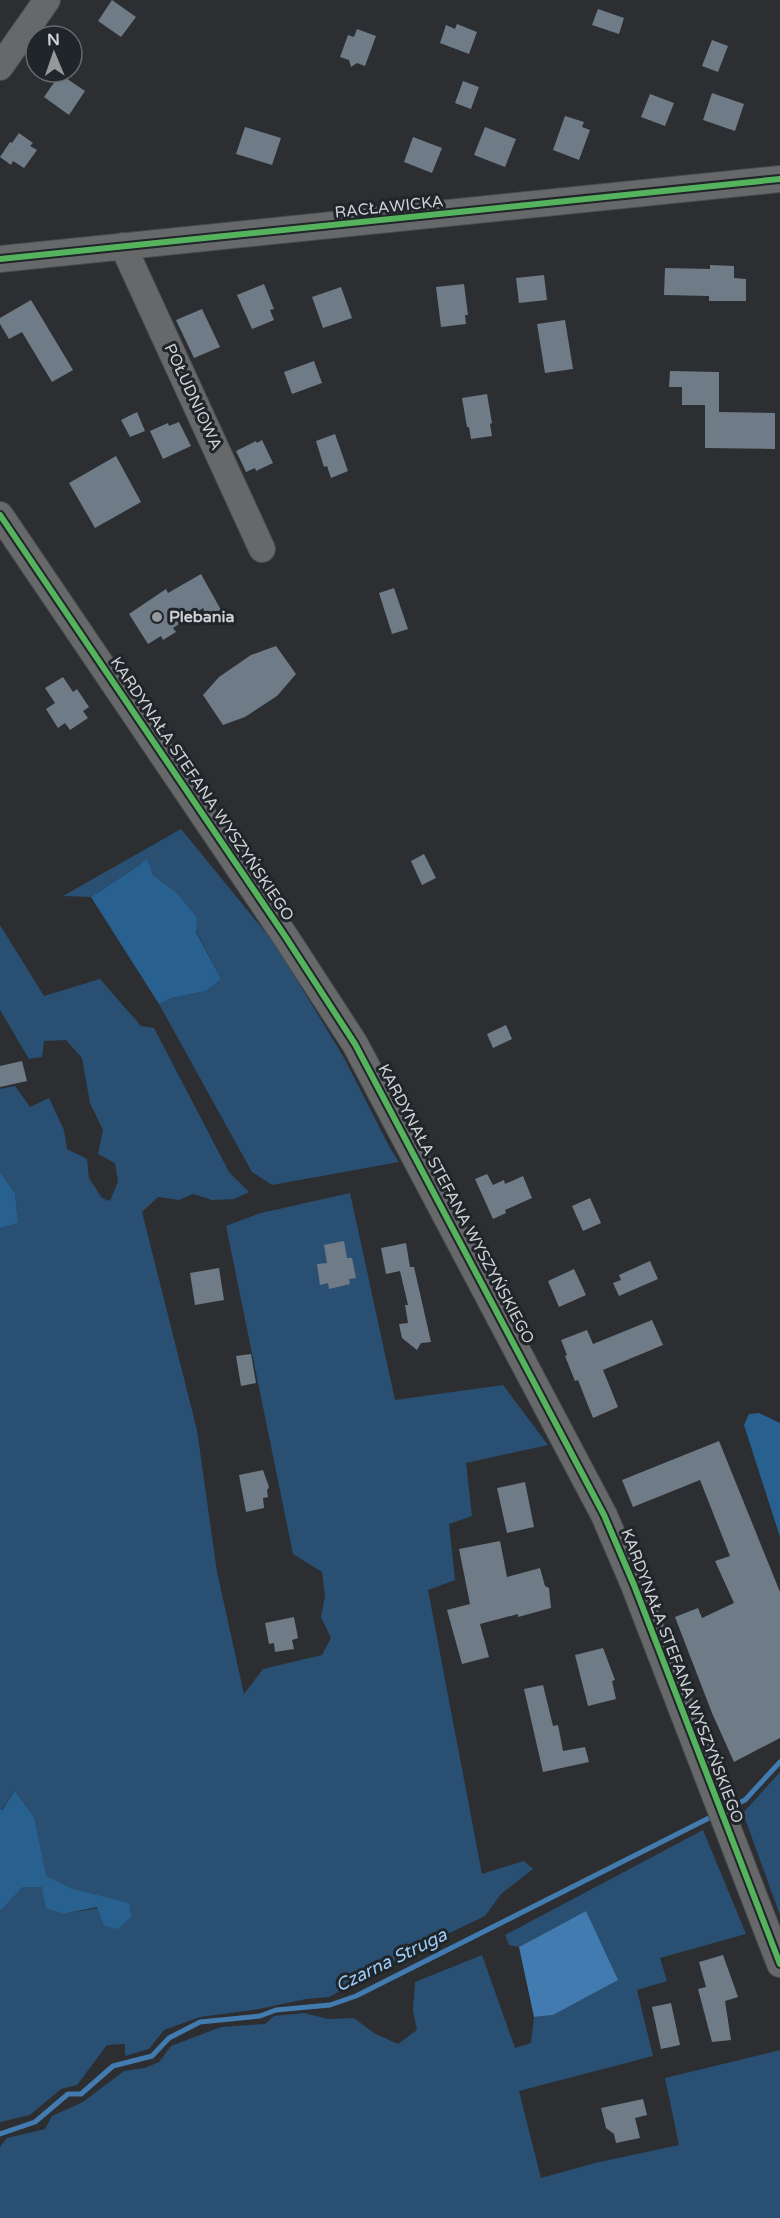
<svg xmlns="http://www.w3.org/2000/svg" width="780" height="2218" font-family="'Varela Round',sans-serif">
<rect width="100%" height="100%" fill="#2c2e31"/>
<g fill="#295073">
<polygon points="181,829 275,944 343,1056 390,1148 399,1162 272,1185 252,1172 159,1004 171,998 206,991 221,979 176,892 153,875 147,858 141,864 91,897 63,896"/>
<polygon points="0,925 44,996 100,979 141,1026 154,1028 229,1172 249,1192 234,1199 212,1200 193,1194 179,1200 158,1197 142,1212 197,1430 217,1572 244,1694 263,1669 322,1655 331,1638 321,1617 325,1596 322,1572 293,1554 226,1226 261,1213 350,1193 395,1400 503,1385 548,1445 466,1463 472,1516 449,1524 455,1580 428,1590 482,1874 524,1861 533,1869 501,1894 485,1916 437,1939 329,1997 306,1999 259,2009 200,2017 164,2030 149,2049 125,2056 125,2044 107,2045 77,2085 61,2089 30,2115 0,2122 0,1911 23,1887 42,1887 63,1914 128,1903 71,1888 45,1876 34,1817 15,1791 1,1810 0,1809 0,1228 18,1223 15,1193 0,1172 0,1089 15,1086 30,1107 49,1098 64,1130 67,1149 87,1159 89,1178 102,1198 110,1201 118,1182 115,1163 98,1154 103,1130 90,1103 82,1058 66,1040 44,1041 42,1057 29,1059 0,1010"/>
<polygon points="780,1772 780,1915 743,1813"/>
<polygon points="703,1830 746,1934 660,1958 667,1981 637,1990 653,2056 519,2091 541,2178 595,2163 679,2145 665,2078 780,2050 780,2218 0,2218 0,2147 7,2138 45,2129 52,2116 83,2102 124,2071 145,2068 159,2062 171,2046 221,2027 265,2024 274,2016 304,2013 328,2019 354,2018 374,2033 398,2044 417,2030 413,2010 415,1982 482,1955 515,2048 531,2043 534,2017 553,2015 617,1980 586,1911 519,1947 509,1945 505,1935"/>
</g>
<g fill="#286090">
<polygon points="147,858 153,875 176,892 197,918 196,932 221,979 206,991 171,998 159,1004 91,897 141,864"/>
<polygon points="0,1172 15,1193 18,1223 0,1228"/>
<polygon points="759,1413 780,1423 780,1537 744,1425 749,1414"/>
<polygon points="15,1791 34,1817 46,1876 71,1888 129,1903 131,1917 118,1929 104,1926 97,1907 63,1914 46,1908 42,1887 23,1887 0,1911 0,1809 2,1810"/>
</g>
<polygon fill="#427baf" points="586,1911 618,1980 553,2015 534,2017 519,1947"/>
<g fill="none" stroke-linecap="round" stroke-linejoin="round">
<g stroke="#427baf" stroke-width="5">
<polyline points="728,1808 745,1800 780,1762"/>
<polyline points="0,2134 35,2122 68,2094 81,2094 113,2066 152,2056 169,2038 200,2022 260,2016 276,2010 330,2005 356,1996 715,1815"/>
</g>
</g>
<g fill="#6f7c88">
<polygon points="112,0 136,17 121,37 98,21"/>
<polygon points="598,9 624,18 619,34 592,25"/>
<polygon points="457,24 477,32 469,54 440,43 446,25 455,29"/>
<polygon points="357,29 376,36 365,66 357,63 351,67 349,60 340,57 348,35 354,37"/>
<polygon points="712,40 728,46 718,72 702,66"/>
<polygon points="60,74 85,91 69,115 44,97"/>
<polygon points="463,81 479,87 471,109 455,103"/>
<polygon points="712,93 744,104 735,131 703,120"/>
<polygon points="650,94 674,103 665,126 641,117"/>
<polygon points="565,116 584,122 582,127 590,130 579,160 553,150"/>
<polygon points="245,127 281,138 272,165 236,154"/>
<polygon points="485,127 516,139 505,167 474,155"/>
<polygon points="19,133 33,143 30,146 37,150 24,168 13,161 11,165 0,157 10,142 12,143"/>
<polygon points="413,137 442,148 432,173 404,162"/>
<polygon points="710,265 734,266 734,278 746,279 746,301 709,301 709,296 664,295 665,268 710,269"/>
<polygon points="544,275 547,300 519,303 516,278"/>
<polygon points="264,284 274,309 270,310 274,320 252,329 237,295"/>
<polygon points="464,284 468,315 465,315 466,324 441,327 436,287"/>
<polygon points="341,287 352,318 323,328 312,297"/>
<polygon points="31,300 73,370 52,382 22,332 9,339 0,324 0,318"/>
<polygon points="202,309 220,347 194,358 176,320"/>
<polygon points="565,320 573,369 545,373 537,324"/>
<polygon points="314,361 322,383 292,394 284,372"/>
<polygon points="670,371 719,372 719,412 775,413 775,449 705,448 705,405 682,405 682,387 669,387"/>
<polygon points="487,394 492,423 490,424 492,436 471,439 469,427 467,427 462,398"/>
<polygon points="137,412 145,431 130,437 121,420"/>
<polygon points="179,422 191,446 163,459 150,431 168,423 169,426"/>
<polygon points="335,434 348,471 331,478 327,466 324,467 316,441"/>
<polygon points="262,440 273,463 256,471 255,468 246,472 236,451 256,441 257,443"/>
<polygon points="116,456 141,502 95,528 69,483"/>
<polygon points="201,574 221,610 208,618 203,608 173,628 176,632 163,640 161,636 148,644 129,614 166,589 168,593"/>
<polygon points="394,588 408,629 392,634 379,593"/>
<polygon points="276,646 296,674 277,696 245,717 223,725 203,695 219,677 251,655"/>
<polygon points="63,677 73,692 77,689 89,707 83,711 88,718 70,730 65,723 58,728 46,709 55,703 45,688"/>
<polygon points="424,854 436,878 422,885 411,861"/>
<polygon points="506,1025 512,1039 493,1048 487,1034"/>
<polygon points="22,1061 27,1081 0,1087 0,1066"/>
<polygon points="487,1174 493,1185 504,1180 505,1184 523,1176 532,1198 505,1210 506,1213 493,1219 475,1179"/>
<polygon points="590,1198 601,1223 583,1231 572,1206"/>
<polygon points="344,1241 347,1258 352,1258 356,1278 349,1279 350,1284 329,1289 328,1283 320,1285 317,1264 327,1263 324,1245"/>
<polygon points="406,1243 410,1267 414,1267 431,1342 421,1343 417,1350 402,1338 399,1324 408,1323 405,1305 408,1305 400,1271 386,1274 381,1248"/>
<polygon points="650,1261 658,1279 619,1296 613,1283 621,1280 619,1275"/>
<polygon points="219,1268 224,1300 195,1305 190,1273"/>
<polygon points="574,1269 586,1295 559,1307 548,1281"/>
<polygon points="652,1320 663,1345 603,1370 618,1407 593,1418 578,1380 575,1381 565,1356 567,1355 561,1340 587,1330 593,1344"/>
<polygon points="251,1354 256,1383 241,1386 236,1356"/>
<polygon points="719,1441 780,1592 780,1738 734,1762 712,1713 675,1617 698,1608 702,1618 734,1603 715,1561 730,1556 700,1480 633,1507 622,1480"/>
<polygon points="263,1470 269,1487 267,1490 268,1497 263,1498 264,1508 246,1512 239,1475"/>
<polygon points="525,1482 534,1527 507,1533 497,1488"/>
<polygon points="500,1541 507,1577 540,1568 545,1586 549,1588 551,1608 518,1617 518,1614 480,1624 489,1657 462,1664 447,1610 470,1604 459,1549"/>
<polygon points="294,1617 298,1638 292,1640 294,1649 275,1652 274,1643 269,1644 265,1623"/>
<polygon points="603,1648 615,1680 612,1681 616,1699 588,1706 575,1655"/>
<polygon points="543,1685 553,1726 558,1725 563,1751 585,1747 589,1762 543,1772 524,1689"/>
<polygon points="723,1955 738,1997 725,2001 731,2040 712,2042 698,1989 706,1987 699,1962"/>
<polygon points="671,2003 680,2045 661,2049 652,2007"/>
<polygon points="643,2099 647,2115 635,2118 640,2138 616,2143 614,2134 606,2128 601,2108"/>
</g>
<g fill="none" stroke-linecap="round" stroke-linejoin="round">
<defs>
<g id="minor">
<polyline points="0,67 47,0"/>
<polyline points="123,246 262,549"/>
<polyline points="0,259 780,179"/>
<polyline points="0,515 285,936 355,1044 604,1515 634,1585 780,1964"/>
</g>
</defs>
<use href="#minor" stroke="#494b4e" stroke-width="28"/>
<use href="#minor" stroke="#66686a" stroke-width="26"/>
<defs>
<g id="cycleway">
<polyline points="0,259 780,179"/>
<polyline points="0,515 285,936 355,1044 604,1515 634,1585 780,1964"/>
</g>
</defs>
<use href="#cycleway" stroke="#202529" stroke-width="10"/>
<use href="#cycleway" stroke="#56b35d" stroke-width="6"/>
</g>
<circle fill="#96999c" stroke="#202529" stroke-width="2" cx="157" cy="617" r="6"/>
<g text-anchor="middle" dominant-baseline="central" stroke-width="6" stroke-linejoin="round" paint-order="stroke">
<g font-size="16" fill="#cfd2d5" stroke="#202529">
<text transform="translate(389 207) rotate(-6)">RACŁAWICKA</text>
<text transform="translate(193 397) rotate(65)">POŁUDNIOWA</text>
<text transform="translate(202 789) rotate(56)">KARDYNAŁA STEFANA WYSZYŃSKIEGO</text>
<text transform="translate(456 1204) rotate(62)">KARDYNAŁA STEFANA WYSZYŃSKIEGO</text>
<text transform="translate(682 1676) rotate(69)">KARDYNAŁA STEFANA WYSZYŃSKIEGO</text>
</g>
<g font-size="16" font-weight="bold" fill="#cfd2d5" stroke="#202529" text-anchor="start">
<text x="169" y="617">Plebania</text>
</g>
<g font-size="18" font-style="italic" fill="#9ccdfb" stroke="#202529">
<text transform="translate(391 1960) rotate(-26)">Czarna Struga</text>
</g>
</g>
<g transform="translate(54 54) rotate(358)"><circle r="28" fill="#202529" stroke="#666a6e" stroke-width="1.5"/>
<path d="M0-4.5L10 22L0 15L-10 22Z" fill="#96999c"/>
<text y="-9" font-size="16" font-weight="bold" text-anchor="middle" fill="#cfd2d5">N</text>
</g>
</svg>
